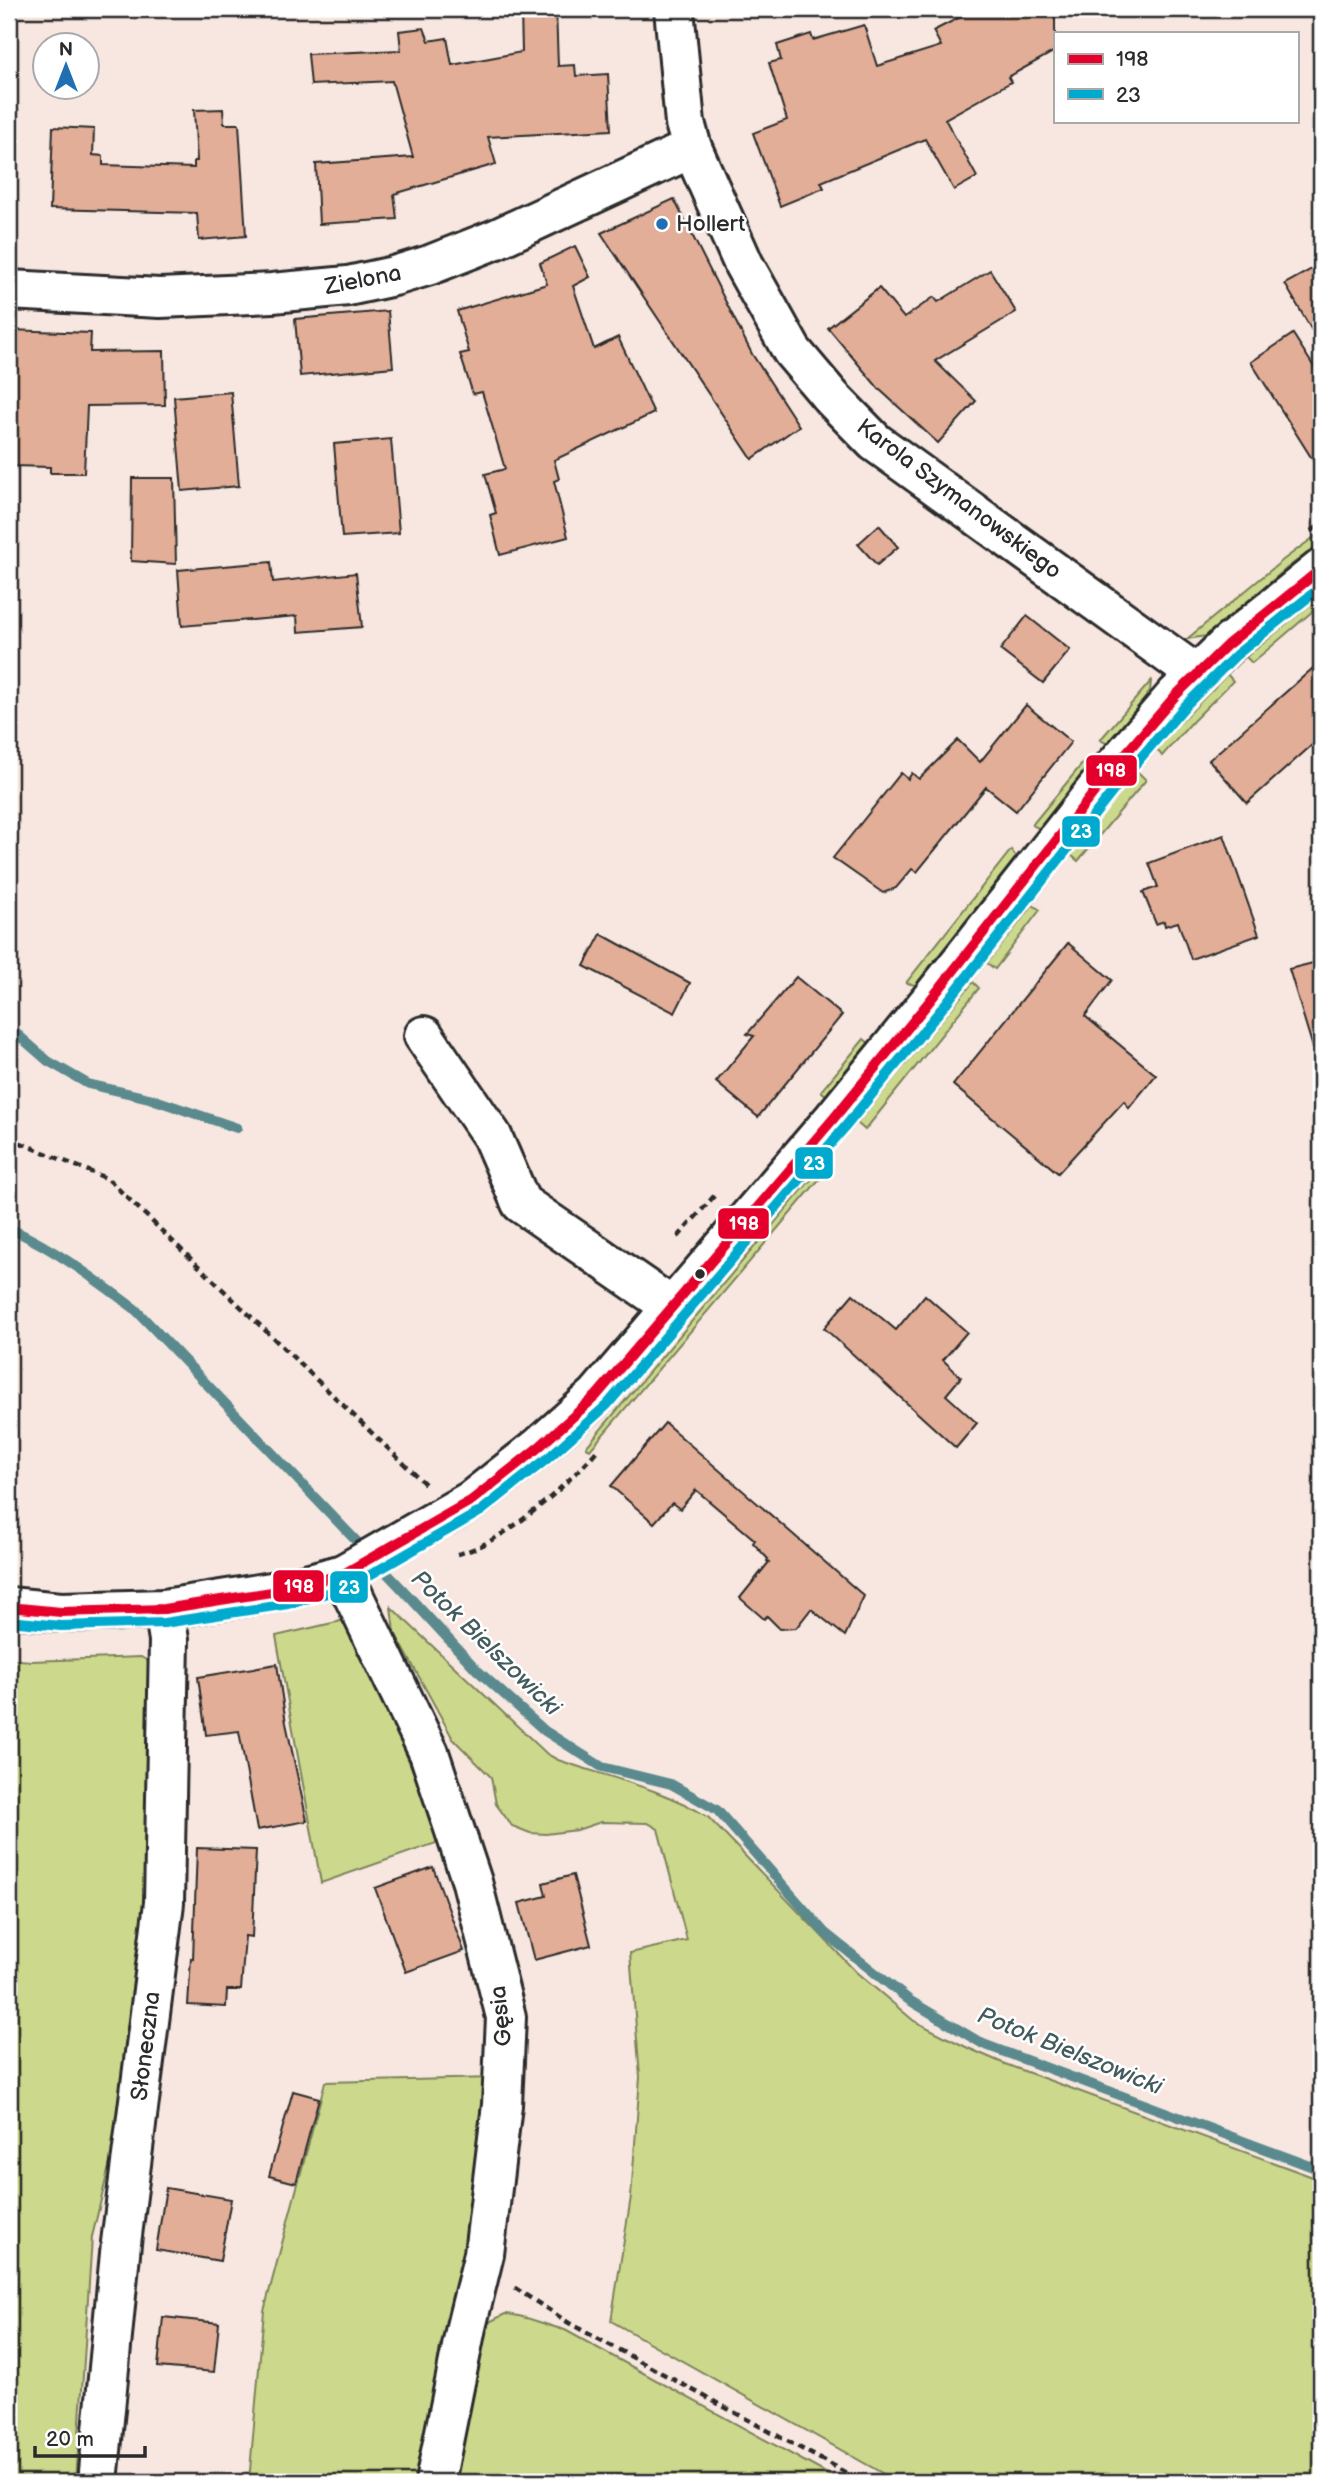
<svg xmlns="http://www.w3.org/2000/svg" width="1330" height="2491" font-family="'Balsamiq Sans',sans-serif">
<rect width="100%" height="100%" fill="#f7e7e0"/>
<filter id="ink" filterUnits="userSpaceOnUse"><feTurbulence type="fractalNoise" baseFrequency=".0143" numOctaves="2"/><feDisplacementMap in="SourceGraphic" scale="14" xChannelSelector="R" yChannelSelector="G"/><feConvolveMatrix kernelMatrix="1 2 1 2 8 2 1 2 1" color-interpolation-filters="sRGB"/></filter>
<g filter="url(#ink)">
<g fill="#ccd88b" stroke="#7c825b" stroke-width="2">
<polygon points="1321,532 1321,543 1287,568 1213,631 1206,636 1187,639 1283,560"/>
<polygon points="1321,596 1321,604 1252,663 1245,656"/>
<polygon points="1227,674 1233,681 1193,721 1162,756 1156,748"/>
<polygon points="1151,681 1150,692 1108,744 1100,740"/>
<polygon points="1087,758 1093,763 1040,829 1032,825"/>
<polygon points="1137,771 1146,780 1078,861 1071,855"/>
<polygon points="1011,850 1017,858 919,986 906,983"/>
<polygon points="1033,905 1040,910 995,969 987,963"/>
<polygon points="973,982 979,988 865,1130 857,1123"/>
<polygon points="864,1039 870,1044 827,1096 821,1091"/>
<polygon points="824,1164 828,1169 590,1450 586,1447"/>
<path d="M391 1607 547 1754 558 1760C608 1777 663 1789 708 1817L856 1972 914 2021 968 2048 1005 2064 1321 2180V2482H1061C1040 2474 1018 2473 998 2482H898L611 2321 631 2197 640 2077 630 1953 687 1940 658 1829 648 1823 601 1822 577 1830 546 1834 530 1833 512 1826 496 1804 491 1777 453 1739 394 1631Z"/>
<polygon points="350,1619 442,1841 321,1883 276,1636"/>
<polygon points="141,1657 153,1664 154,1903 125,2101 92,2237 76,2482 9,2482 9,1659 31,1661"/>
<polygon points="494,2078 451,2333 440,2345 422,2482 249,2482 264,2311 325,2082"/>
<path d="M505 2314C526 2315 544 2325 565 2330L842 2482H453L482 2333 491 2321Z"/>
</g>
<g fill="none" stroke-linecap="round" stroke-linejoin="round">
<g stroke="#5a8a8e" stroke-width="10">
<polyline points="9,1027 48,1061 88,1084 149,1098 237,1128"/>
<path d="M9 1228C55 1249 95 1279 135 1309L403 1590 477 1670 545 1731 602 1767 671 1784 717 1810 825 1933 909 2000 983 2044 1321 2170"/>
</g>
</g>
<g fill="#e3ae97" stroke="#2b2b2b" stroke-width="2">
<polygon points="521,9 556,9 558,66 575,65 576,76 608,74 611,130 488,137 496,164 394,194 397,219 319,224 316,164 413,157 392,81 311,85 308,54 401,50 399,31 424,28 429,41 447,38 452,65 522,52"/>
<polygon points="976,9 1055,9 1055,51 1008,77 1011,82 945,119 977,177 954,190 925,139 821,182 824,188 780,206 753,133 787,120 769,63 781,60 777,45 811,34 813,40 864,25 877,66 941,46 933,31"/>
<polygon points="223,109 224,124 239,124 246,236 199,240 197,213 50,209 53,127 94,129 93,155 103,156 103,165 194,168 194,161 197,161 194,110"/>
<polygon points="674,199 752,354 799,426 752,459 601,233"/>
<polygon points="575,246 590,277 573,286 594,349 618,337 654,413 554,460 559,479 554,481 568,537 500,555 490,515 496,513 485,474 505,469 482,392 473,394 460,354 469,352 457,311 547,284 540,263"/>
<polygon points="1321,264 1321,346 1285,284"/>
<polygon points="990,270 1016,312 935,361 976,401 938,443 879,389 828,328 879,288 904,318 934,297 938,302"/>
<polygon points="388,311 393,367 300,376 295,319"/>
<polygon points="9,330 91,333 90,352 164,351 165,405 87,406 84,473 50,473 50,467 13,466 13,438 9,438"/>
<polygon points="1293,334 1321,378 1321,473 1251,362"/>
<polygon points="231,392 239,486 182,491 174,397"/>
<polygon points="391,439 399,533 342,537 334,444"/>
<polygon points="132,478 174,478 176,564 131,561"/>
<polygon points="879,525 898,547 877,565 858,544"/>
<polygon points="271,562 273,582 356,573 362,627 298,632 297,616 182,626 178,570"/>
<polygon points="1027,616 1070,650 1043,683 1000,650"/>
<polygon points="1321,661 1321,737 1247,803 1209,760"/>
<polygon points="1026,705 1071,742 1016,811 986,787 917,872 912,869 896,888 883,893 833,858 901,773 908,779 912,773 919,779 958,740 980,762"/>
<polygon points="1224,835 1259,935 1191,959 1178,922 1165,926 1164,921 1156,924 1143,892 1158,887 1149,863"/>
<polygon points="601,934 690,983 675,1013 584,966"/>
<polygon points="1068,943 1112,980 1085,1016 1156,1075 1129,1108 1124,1101 1058,1173 953,1085"/>
<polygon points="1321,961 1321,1050 1314,1051 1289,969"/>
<polygon points="796,977 842,1015 758,1117 716,1082 754,1036 747,1034"/>
<polygon points="853,1294 896,1330 925,1295 967,1332 943,1360 961,1377 946,1395 977,1423 956,1448 824,1328"/>
<polygon points="665,1423 864,1596 845,1636 811,1609 796,1628 780,1629 767,1616 764,1619 740,1598 769,1562 767,1561 768,1559 753,1543 755,1540 696,1490 680,1509 672,1503 654,1523 611,1486"/>
<polygon points="277,1664 286,1723 307,1821 257,1830 239,1731 206,1735 198,1677"/>
<polygon points="197,1848 256,1850 252,1937 245,1936 241,1990 227,1990 226,2007 188,2005 191,1958 193,1959"/>
<polygon points="433,1867 464,1951 406,1972 375,1888"/>
<polygon points="573,1875 591,1945 534,1960 519,1903 546,1896 543,1883"/>
<polygon points="293,2091 319,2098 296,2183 269,2176"/>
<polygon points="166,2188 231,2199 220,2261 156,2250"/>
<polygon points="163,2317 219,2323 214,2372 158,2367"/>
</g>
<g fill="none" stroke-linecap="round" stroke-linejoin="round">
<defs>
<g id="minor">
<polyline points="674,9 685,123 692,148 744,265 792,351 831,397 875,442 1196,674"/>
<polyline points="9,290 160,298 272,293 348,286 394,276 430,265 496,239 692,148"/>
<polyline points="424,1036 492,1136 521,1203 672,1307"/>
<polyline points="343,1574 429,1753 472,1882 506,2017 502,2105 484,2254 466,2327 435,2482"/>
<polyline points="9,1607 61,1612 164,1609 284,1590 343,1574 472,1500 539,1447 596,1396 834,1118 928,1003 1114,767 1176,695 1227,645 1321,569"/>
<polyline points="98,2482 121,2243 164,1903 169,1640 164,1609"/>
</g>
</defs>
<use href="#minor" stroke="#2b2b2b" stroke-width="44"/>
<g stroke="#2b2b2b" stroke-width="4.5" stroke-dasharray="7 5" stroke-linecap="butt">
<polyline points="1312,531 1321,524"/>
<polyline points="9,1138 108,1179 426,1485"/>
<polyline points="678,1237 714,1196"/>
<path d="M457 1554C501 1546 571 1482 599 1448"/>
<polyline points="515,2288 569,2323 863,2482"/>
</g>
<use href="#minor" stroke="#fff" stroke-width="38"/>
<defs>
<polyline id="bus-1" points="9,1607 61,1612 164,1609 284,1590 343,1574 472,1500 539,1447 596,1396 834,1118 928,1003 1114,767 1176,695 1227,645 1321,569"/>
<polyline id="bus-2" points="9,1621 61,1626 164,1623 288,1604 349,1587 481,1511 548,1458 607,1405 845,1127 939,1012 1125,776 1186,705 1236,655 1321,587"/>
</defs>
<use href="#bus-1" stroke="#fff" stroke-width="16"/>
<use href="#bus-2" stroke="#fff" stroke-width="16"/>
<use href="#bus-1" stroke="#e4002b" stroke-width="10"/>
<use href="#bus-2" stroke="#00a9ce" stroke-width="10"/>
</g>
</g>
<circle fill="#1f6fb2" stroke="#fff" stroke-width="2.5" cx="662" cy="224" r="7"/>
<circle fill="#2b2b2b" stroke="#fff" stroke-width="2.5" cx="700" cy="1274" r="6"/>
<g text-anchor="middle" dominant-baseline="central" stroke-width="5" stroke-linejoin="round" paint-order="stroke">
<g font-size="23" fill="#2b2b2b" stroke="#fff" text-anchor="start">
<text x="676" y="224">Hollert</text>
</g>
<g font-size="23" fill="#2b2b2b" stroke="#fff">
<text transform="translate(363 280) rotate(-11)">Zielona</text>
<text transform="translate(959 499) rotate(37)">Karola Szymanowskiego</text>
<text transform="translate(501 2016) rotate(-96)">Gęsia</text>
<text transform="translate(146 2046) rotate(-83)">Słoneczna</text>
</g>
<g font-size="24" font-style="italic" fill="#425b5d" stroke="#fff">
<text transform="translate(486 1643) rotate(44)">Potok Bielszowicki</text>
<text transform="translate(1070 2051) rotate(22)">Potok Bielszowicki</text>
</g>
</g>
<g stroke="#fff" stroke-width="2.5">
<rect x="1085" y="754" width="53" height="33" rx="7" fill="#e4002b"/>
<rect x="1061" y="815" width="40" height="33" rx="7" fill="#00a9ce"/>
<rect x="794" y="1146" width="40" height="34" rx="7" fill="#00a9ce"/>
<rect x="717" y="1207" width="53" height="33" rx="7" fill="#e4002b"/>
<rect x="272" y="1569" width="53" height="34" rx="7" fill="#e4002b"/>
<rect x="329" y="1570" width="40" height="34" rx="7" fill="#00a9ce"/>
</g>
<g font-size="19" text-anchor="middle" font-weight="bold" fill="#fff">
<text x="1111" y="777">198</text>
<text x="1081" y="838">23</text>
<text x="814" y="1170">23</text>
<text x="744" y="1230">198</text>
<text x="299" y="1593">198</text>
<text x="349" y="1594">23</text>
</g>
<rect width="1330" height="2491" fill="none" stroke="#fff" stroke-width="35"/>
<rect x="18" y="18" width="1295" height="2456" fill="none" stroke="#2b2b2b" stroke-width="2.5" filter="url(#ink)"/>
<rect x="1054" y="32" width="245" height="91" fill="#ffffff" stroke="#aaaaaa" stroke-width="2"/>
<rect x="1068" y="54" width="35" height="10" fill="#e4002b" stroke="#aaaaaa" stroke-width="2"/>
<text x="1116" y="66" font-size="21" fill="#2b2b2b">198</text>
<rect x="1068" y="89" width="35" height="10" fill="#00a9ce" stroke="#aaaaaa" stroke-width="2"/>
<text x="1116" y="102" font-size="21" fill="#2b2b2b">23</text>
<g transform="translate(66 66)"><circle r="33" fill="#ffffff" stroke="#aaaaaa" stroke-width="2"/>
<path d="M0-5L12 26L0 18L-12 26Z" fill="#1f6fb2"/>
<text y="-10" font-size="19" font-weight="bold" text-anchor="middle" fill="#2b2b2b">N</text>
</g>
<path d="M35 2446v10h110v-10" fill="none" stroke="#2b2b2b" stroke-width="3.5"/>
<text x="46" y="2446" font-size="21" fill="#2b2b2b" stroke="#ffffff" stroke-width="5" paint-order="stroke">20 m</text>
</svg>
